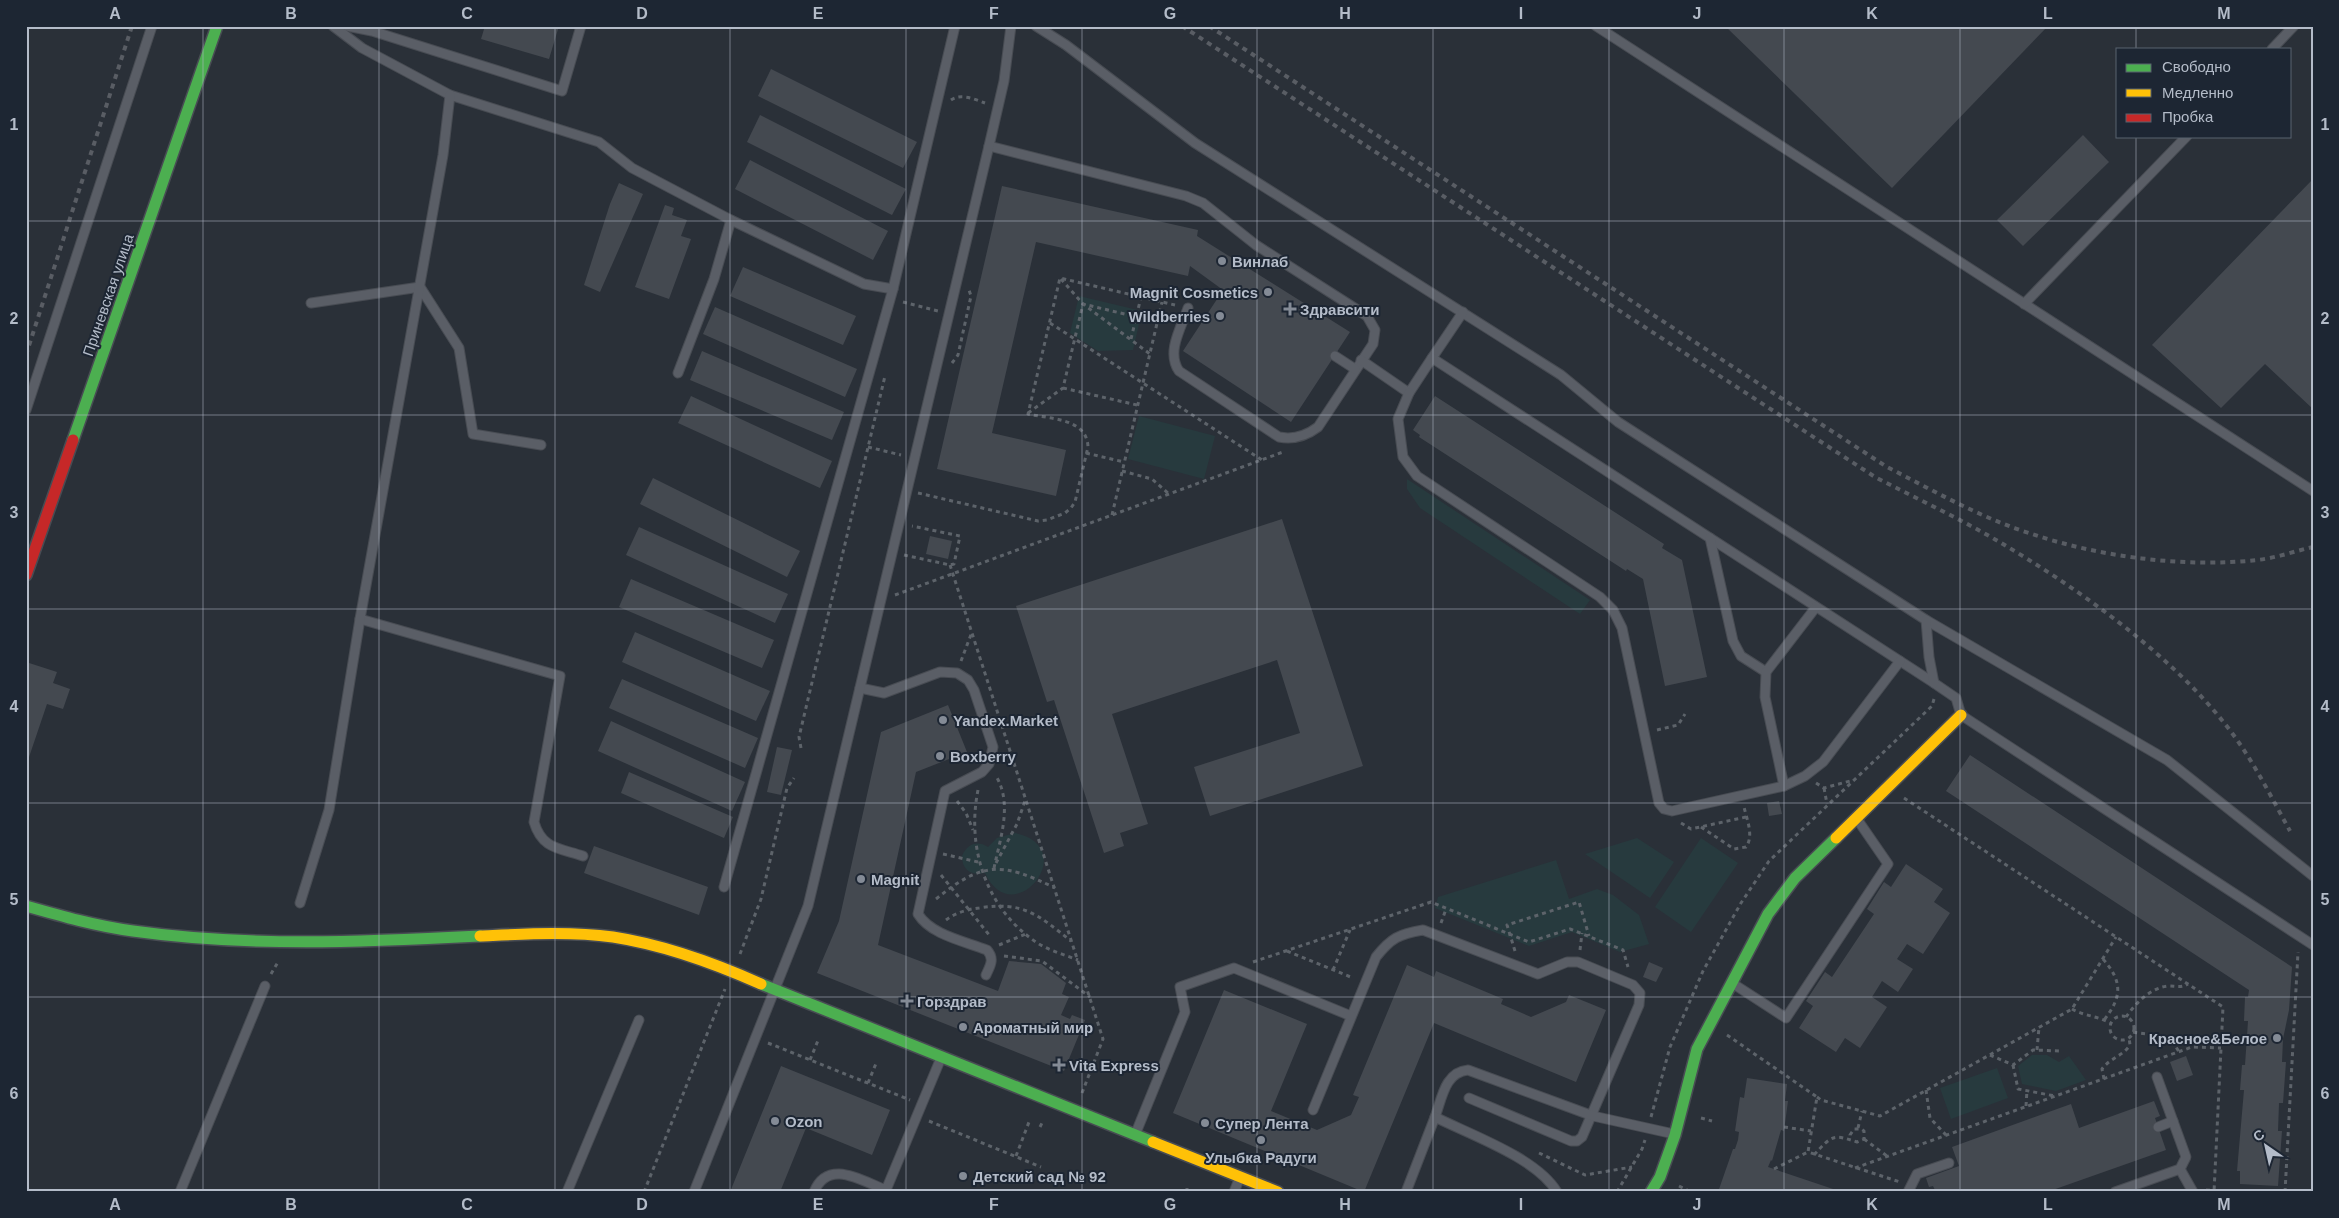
<svg xmlns="http://www.w3.org/2000/svg" width="2339" height="1218" font-family="Arial,sans-serif">
<rect width="100%" height="100%" fill="#2a3038"/>
<g fill="#273a3e">
<polygon points="1079,296 1142,311 1133,350 1098,351 1070,333"/>
<polygon points="1139,416 1215,436 1204,479 1128,459"/>
<polygon points="1407,479 1590,600 1580,614 1420,508 1407,489"/>
<path d="M1015 833C1083 847 1013 934 985 873 971 876 962 870 962 856 967 844 977 840 988 847L997 838Z"/>
<polygon points="1637,838 1674,862 1650,898 1585,854"/>
<polygon points="1701,838 1738,863 1691,932 1655,907"/>
<polygon points="1556,860 1569,899 1597,889 1613,895 1639,915 1649,944 1620,952 1572,932 1529,946 1435,908 1438,897"/>
<polygon points="2032,1055 2047,1055 2059,1062 2069,1056 2086,1080 2056,1091 2022,1084 2018,1066"/>
<polygon points="1997,1068 2008,1098 1951,1119 1940,1088"/>
</g>
<g fill="#444950">
<polygon points="485,26 559,26 549,59 481,39"/>
<polygon points="1725,26 2048,26 1892,188"/>
<polygon points="771,69 917,142 903,168 758,96"/>
<polygon points="760,115 906,189 892,215 747,142"/>
<polygon points="2083,135 2109,162 2023,246 1997,220"/>
<polygon points="750,160 888,231 873,260 735,189"/>
<polygon points="2313,179 2313,409 2265,364 2221,408 2152,345"/>
<polygon points="619,183 643,194 600,292 584,285 610,204"/>
<polygon points="1002,186 1198,230 1197,236 1350,332 1291,422 1183,351 1223,290 1190,266 1188,276 1036,242 992,433 1066,450 1056,496 937,469"/>
<polygon points="665,205 674,208 672,215 687,220 681,236 691,239 669,299 635,287"/>
<polygon points="743,267 856,316 843,345 730,296"/>
<polygon points="715,307 857,369 845,397 703,334"/>
<polygon points="702,351 844,412 832,440 690,380"/>
<polygon points="691,396 832,461 820,488 678,423"/>
<polygon points="1435,396 1664,544 1662,548 1682,560 1707,677 1665,686 1643,579 1627,569 1626,571 1419,437 1420,435 1413,430"/>
<polygon points="653,478 800,551 787,577 640,504"/>
<polygon points="1282,519 1363,766 1210,816 1194,767 1300,733 1277,660 1112,714 1148,824 1120,833 1124,846 1104,853 1054,700 1047,702 1016,606"/>
<polygon points="639,527 788,594 775,623 626,555"/>
<polygon points="930,536 952,541 948,559 926,554"/>
<polygon points="631,579 774,640 762,668 619,607"/>
<polygon points="635,632 770,691 756,721 622,662"/>
<polygon points="26,662 57,672 53,683 70,689 63,709 47,704 27,763"/>
<polygon points="622,679 758,738 745,768 609,708"/>
<polygon points="948,705 967,752 916,772 878,945 998,991 1009,961 1041,964 1066,983 1062,994 1069,997 1061,1015 1070,1019 1072,1015 1085,1020 1064,1071 817,973 839,921 881,732"/>
<polygon points="611,721 745,782 732,811 598,751"/>
<polygon points="777,747 792,750 781,795 767,792"/>
<polygon points="1970,755 2292,967 2289,1010 2283,1039 2282,1062 2286,1062 2283,1103 2279,1103 2278,1131 2282,1131 2278,1186 2240,1184 2240,1171 2237,1171 2244,1090 2240,1090 2242,1065 2245,1065 2248,1021 2244,1021 2245,997 2248,997 2249,990 1946,791"/>
<polygon points="629,772 733,817 724,838 621,793"/>
<polygon points="1779,801 1782,814 1769,816 1767,803"/>
<polygon points="594,846 708,887 699,915 584,873"/>
<polygon points="1906,864 1943,889 1934,902 1950,913 1923,954 1907,944 1897,959 1913,969 1898,992 1882,981 1872,997 1887,1007 1860,1048 1845,1038 1836,1052 1799,1028 1813,1006 1806,1001 1825,972 1832,977 1874,914 1867,909 1884,882 1891,887"/>
<polygon points="1649,962 1663,968 1656,982 1643,977"/>
<polygon points="1407,965 1434,977 1436,971 1503,999 1501,1004 1531,1017 1566,1002 1569,995 1606,1010 1576,1082 1434,1023 1364,1192 1173,1113 1224,990 1307,1024 1271,1111 1317,1130 1351,1115 1359,1097 1353,1095"/>
<polygon points="2186,1056 2193,1075 2177,1081 2170,1062"/>
<polygon points="781,1066 890,1110 872,1155 806,1128 780,1192 730,1192"/>
<polygon points="1747,1078 1787,1084 1785,1101 1788,1101 1784,1131 1781,1130 1772,1161 1771,1160 1768,1167 1842,1192 1718,1192 1733,1149 1735,1149 1738,1140 1739,1132 1735,1131 1740,1097 1744,1098"/>
<polygon points="2154,1101 2160,1116 2155,1118 2166,1150 2047,1192 1936,1192 1933,1186 1929,1187 1926,1178 1959,1166 1952,1147 2071,1104 2079,1128"/>
</g>
<g fill="none" stroke-linecap="round" stroke-linejoin="round">
<defs>
<g id="lane">
<polyline points="333,26 362,48 450,95 599,142 632,168 731,220 864,284 893,289"/>
<polyline points="347,26 372,31 562,91 581,26"/>
<polyline points="1036,26 1066,45 1195,143 1561,375 1618,422 1926,620 2167,760 2313,876"/>
<polyline points="1596,26 2313,491"/>
<polyline points="2272,49 2294,26"/>
<path d="M989 146 1186 196 1203 203 1256 245 1367 316 1375 330 1373 344 1318 427C1306 436 1294 440 1279 437L1179 371C1166 352 1181 328 1188 308"/>
<polyline points="311,303 420,287 459,348 473,434 541,445"/>
<polyline points="2024,304 2187,136"/>
<polyline points="1335,356 1355,369"/>
<polyline points="1432,358 1463,312"/>
<polyline points="1361,360 1409,393 1432,358 1934,683 1956,698 1961,715 2313,945"/>
<polyline points="678,373 714,279 731,220"/>
<polyline points="1409,393 1398,419 1403,457 1417,476 1600,597 1613,610 1622,628 1659,803 1664,809 1672,811 1784,786 1805,776 1823,762 1900,661"/>
<polyline points="26,410 152,26"/>
<polyline points="1710,538 1733,641 1741,656 1766,672"/>
<path d="M360 619 560 676 534 822C542 849 559 848 583 856"/>
<polyline points="1926,620 1929,657 1934,683"/>
<path d="M860 688 884 693 940 672 957 673 968 680 974 690 993 747 989 764 982 772 945 791 918 914C931 935 964 941 987 950 995 959 990 966 986 975"/>
<polyline points="1784,786 1765,697 1766,672 1816,607"/>
<polyline points="724,887 893,289 955,26"/>
<polyline points="300,903 329,810 360,619 443,155 450,95"/>
<polyline points="1732,983 1786,1018 1888,864 1857,819"/>
<path d="M1313 1110 1376 957C1391 938 1399 934 1423 930L1538 974 1567 962H1578L1633 985 1640 993 1639 1005 1582 1137 1577 1141H1571L1469 1098"/>
<path d="M1435 1117C1442 1098 1445 1072 1468 1070L1593 1116 1674 1134"/>
<polyline points="2158,1127 2173,1121"/>
<polyline points="1135,1135 1185,1012 1180,987 1234,968 1351,1016"/>
<polyline points="2180,1169 2193,1192"/>
<polyline points="180,1192 265,986"/>
<polyline points="567,1192 639,1020"/>
<polyline points="694,1192 808,906 989,146 1004,81 1011,26"/>
<path d="M814 1192C828 1158 862 1181 886 1190L941 1058"/>
<polyline points="1234,1192 1240,1177"/>
<path d="M1406 1192 1435 1117C1471 1135 1537 1158 1557 1192"/>
<polyline points="1908,1192 1917,1174 1949,1163"/>
<polyline points="2115,1192 2180,1169 2186,1157 2157,1077"/>
</g>
<g id="fast">
<polyline points="73,440 217,26"/>
<path d="M26 906C61 916 96 926 133 931 247 947 365 942 480 936"/>
<polyline points="761,984 1153,1142"/>
<polyline points="1651,1192 1660,1177 1675,1135 1697,1049 1768,914 1795,878 1836,838"/>
</g>
<g id="slow">
<polyline points="1836,838 1961,715"/>
<path d="M480 936C524 934 569 931 613 937 665 945 714 963 761 984"/>
<polyline points="1153,1142 1278,1192"/>
</g>
<polyline id="jam" points="26,575 73,440"/>
</defs>
<use href="#lane" stroke="#484c53" stroke-width="11"/>
<use href="#fast" stroke="#484c53" stroke-width="14"/>
<use href="#slow" stroke="#484c53" stroke-width="14"/>
<use href="#jam" stroke="#484c53" stroke-width="14"/>
<g stroke="#5d636a" stroke-width="3" stroke-dasharray="4 4" stroke-linecap="butt">
<path d="M951 100C961 93 974 99 985 103"/>
<polyline points="1061,279 1083,304 1150,354"/>
<polyline points="903,302 938,311"/>
<polyline points="1050,323 1262,460"/>
<polyline points="1131,339 1141,297"/>
<polyline points="952,363 958,355 971,296 969,290"/>
<polyline points="1063,388 1137,405"/>
<polyline points="1028,413 1063,388 1083,304 1137,317"/>
<polyline points="868,447 901,455"/>
<polyline points="1086,453 1124,462"/>
<polyline points="1122,471 1152,479 1169,494"/>
<path d="M918 493 1038 521 1047 520 1065 513 1071 508 1075 502 1088 447C1087 418 1050 419 1028 414L1060 278 1175 305"/>
<polyline points="1112,515 1162,302"/>
<polyline points="904,555 950,565 954,564 960,536 912,526"/>
<polyline points="950,565 1103,1039 1082,1093"/>
<polyline points="895,595 1283,452"/>
<polyline points="961,661 972,632"/>
<polyline points="1657,730 1678,725 1685,714"/>
<polyline points="801,748 799,737 885,376"/>
<polyline points="1816,783 1824,788 1850,781"/>
<polyline points="1824,788 1827,804"/>
<path d="M978 790C966 849 987 911 1039 944 1051 951 1065 955 1078 960"/>
<polyline points="1904,798 2223,1007 2214,1192"/>
<polyline points="957,801 966,813 973,830"/>
<polyline points="1681,823 1691,829 1746,817"/>
<path d="M1701 827 1734 849 1746 847C1754 836 1747 820 1744 807"/>
<polyline points="943,854 978,862"/>
<polyline points="996,863 1017,824 1026,798"/>
<path d="M994 868C1000 839 1013 804 996 776"/>
<polyline points="941,875 990,936"/>
<path d="M936 899C983 861 1002 862 1055 888"/>
<path d="M946 920C955 913 968 909 979 908 1024 901 1038 915 1071 941"/>
<polyline points="1441,923 1446,909"/>
<polyline points="999,945 1026,934"/>
<polyline points="1580,950 1582,933"/>
<polyline points="1287,951 1353,978"/>
<polyline points="1515,951 1507,925 1579,902 1589,936"/>
<polyline points="740,954 761,899 787,788 794,778"/>
<polyline points="1004,956 1042,961 1090,997"/>
<path d="M2103 959C2122 981 2123 996 2104 1020"/>
<polyline points="1253,962 1431,902 1529,942 1570,929 1623,950 1628,967"/>
<polyline points="1333,970 1350,930"/>
<polyline points="271,974 278,962"/>
<path d="M2072 1009C2084 1016 2098 1016 2110 1023"/>
<circle cx="2122" cy="1028" r="12"/>
<path d="M2126 1017C2136 1003 2150 988 2168 986 2176 986 2181 988 2188 984"/>
<path d="M2133 1032C2153 1036 2168 1031 2179 1052"/>
<polyline points="1727,1035 1817,1097 1808,1152 1900,1182"/>
<polyline points="768,1043 910,1100"/>
<polyline points="2037,1050 2039,1027"/>
<polyline points="1990,1055 2013,1065 2033,1050 2060,1051"/>
<polyline points="810,1060 819,1038"/>
<polyline points="2013,1065 2018,1089 2055,1096"/>
<path d="M2104 1079 2102 1069C2110 1058 2123 1056 2130 1045L2129 1037"/>
<polyline points="868,1083 877,1061"/>
<polyline points="1926,1090 1930,1118 1946,1135"/>
<polyline points="1817,1097 1821,1100 1880,1116 2072,1009 2116,937"/>
<polyline points="2026,1106 2027,1090"/>
<polyline points="1651,1117 1670,1047 1703,971 1741,903 1769,861 1932,706 1934,699"/>
<polyline points="1701,1118 1712,1121"/>
<polyline points="929,1121 1041,1167"/>
<polyline points="1040,1127 1043,1121"/>
<polyline points="1784,1127 1811,1131"/>
<polyline points="1858,1128 1862,1111"/>
<polyline points="1864,1139 1887,1156"/>
<polyline points="1539,1153 1585,1175 1632,1167"/>
<path d="M1814 1155C1832 1135 1833 1134 1857 1142L1864 1139V1131L1861 1129H1854L1850 1135 1851 1139"/>
<polyline points="1016,1156 1029,1122"/>
<polyline points="1855,1168 2192,1047 2221,1048"/>
<polyline points="1774,1169 1808,1152"/>
<polyline points="1679,1186 1689,1191"/>
<polyline points="2206,1190 2243,1192"/>
<polyline points="644,1192 725,989"/>
<polyline points="1187,1192 1187,1186"/>
<polyline points="1617,1192 1642,1149 1645,1140"/>
<polyline points="2285,1192 2298,952"/>
</g>
<use href="#lane" stroke="#5a5e66" stroke-width="9"/>
<use href="#fast" stroke="#4caf50" stroke-width="11"/>
<use href="#slow" stroke="#ffc107" stroke-width="11"/>
<use href="#jam" stroke="#c62828" stroke-width="11"/>
<g stroke="#595d64" stroke-width="4" stroke-dasharray="5 5" stroke-linecap="butt">
<path d="M1182 26 1875 477C1915 498 1957 517 1996 540 2075 586 2169 653 2225 724 2251 756 2270 795 2290 831"/>
<path d="M1209 26 1887 467C1934 491 1981 518 2032 534 2100 557 2186 568 2257 560 2276 558 2295 551 2313 547"/>
<polyline points="26,355 132,26"/>
</g>
</g>
<path fill="none" stroke="#b4bcc9" stroke-width="1" stroke-opacity="0.55" d="M203 26V1192M379 26V1192M555 26V1192M730 26V1192M906 26V1192M1082 26V1192M1257 26V1192M1433 26V1192M1609 26V1192M1784 26V1192M1960 26V1192M2136 26V49M2136 136V1192M26 221H2313M26 415H2313M26 609H2313M26 803H2313M26 997H2313"/>
<g fill="#848b96" stroke="#1d2633" stroke-width="2">
<circle cx="1222" cy="261" r="5"/>
<circle cx="1268" cy="292" r="5"/>
<path d="M1287.5 301.5h5v5h5v5h-5v5h-5v-5h-5v-5h5z"/>
<circle cx="1220" cy="316" r="5"/>
<circle cx="943" cy="720" r="5"/>
<circle cx="940" cy="756" r="5"/>
<circle cx="861" cy="879" r="5"/>
<path d="M904.5 993.5h5v5h5v5h-5v5h-5v-5h-5v-5h5z"/>
<circle cx="963" cy="1027" r="5"/>
<circle cx="2277" cy="1038" r="5"/>
<path d="M1056.5 1057.5h5v5h5v5h-5v5h-5v-5h-5v-5h5z"/>
<circle cx="775" cy="1121" r="5"/>
<circle cx="1205" cy="1123" r="5"/>
<circle cx="1261" cy="1140" r="5"/>
<circle cx="963" cy="1176" r="5"/>
</g>
<g text-anchor="middle" dominant-baseline="central" stroke-width="4" stroke-linejoin="round" paint-order="stroke">
<g font-size="15" font-weight="bold" fill="#b4bcc9" stroke="#1d2633" text-anchor="start">
<text x="1232" y="261">Винлаб</text>
<text x="1258" y="292" text-anchor="end">Magnit Cosmetics</text>
<text x="1300" y="309">Здравсити</text>
<text x="1210" y="316" text-anchor="end">Wildberries</text>
<text x="953" y="720">Yandex.Market</text>
<text x="950" y="756">Boxberry</text>
<text x="871" y="879">Magnit</text>
<text x="917" y="1001">Горздрав</text>
<text x="973" y="1027">Ароматный мир</text>
<text x="2267" y="1038" text-anchor="end">Красное&amp;Белое</text>
<text x="1069" y="1065">Vita Express</text>
<text x="785" y="1121">Ozon</text>
<text x="1215" y="1123">Супер Лента</text>
<text x="1261" y="1157" text-anchor="middle">Улыбка Радуги</text>
<text x="973" y="1176">Детский сад № 92</text>
</g>
<g font-size="15" fill="#b4bcc9" stroke="#1d2633">
<text transform="translate(108 295) rotate(-71)">Приневская улица</text>
</g>
</g>
<rect width="2339" height="1218" fill="none" stroke="#1d2633" stroke-width="55"/>
<rect x="2116" y="48" width="175" height="90" fill="#1d2633" stroke="#59626f"/>
<rect x="2126" y="64" width="25" height="8" fill="#4caf50" stroke="#59626f"/>
<text x="2162" y="72" font-size="15" fill="#b4bcc9">Свободно</text>
<rect x="2126" y="89" width="25" height="8" fill="#ffc107" stroke="#59626f"/>
<text x="2162" y="98" font-size="15" fill="#b4bcc9">Медленно</text>
<rect x="2126" y="114" width="25" height="8" fill="#c62828" stroke="#59626f"/>
<text x="2162" y="122" font-size="15" fill="#b4bcc9">Пробка</text>
<g transform="translate(2266 1146) rotate(326)" stroke="#1d2633" stroke-width="4" paint-order="stroke">
<path d="M0-4L9 19L0 12L-9 19Z" fill="#b4bcc9"/>
<text y="-8" font-size="14" font-weight="bold" text-anchor="middle" fill="#b4bcc9">С</text>
</g>
<rect x="28" y="28" width="2284" height="1162" fill="none" stroke="#b4bcc9" stroke-width="2"/>
<g font-size="16" text-anchor="middle" font-weight="bold" fill="#b4bcc9">
<text x="115" y="19">A</text>
<text x="291" y="19">B</text>
<text x="467" y="19">C</text>
<text x="642" y="19">D</text>
<text x="818" y="19">E</text>
<text x="994" y="19">F</text>
<text x="1170" y="19">G</text>
<text x="1345" y="19">H</text>
<text x="1521" y="19">I</text>
<text x="1697" y="19">J</text>
<text x="1872" y="19">K</text>
<text x="2048" y="19">L</text>
<text x="2224" y="19">M</text>
<text x="14" y="130">1</text>
<text x="2325" y="130">1</text>
<text x="14" y="324">2</text>
<text x="2325" y="324">2</text>
<text x="14" y="518">3</text>
<text x="2325" y="518">3</text>
<text x="14" y="712">4</text>
<text x="2325" y="712">4</text>
<text x="14" y="905">5</text>
<text x="2325" y="905">5</text>
<text x="14" y="1099">6</text>
<text x="2325" y="1099">6</text>
<text x="115" y="1210">A</text>
<text x="291" y="1210">B</text>
<text x="467" y="1210">C</text>
<text x="642" y="1210">D</text>
<text x="818" y="1210">E</text>
<text x="994" y="1210">F</text>
<text x="1170" y="1210">G</text>
<text x="1345" y="1210">H</text>
<text x="1521" y="1210">I</text>
<text x="1697" y="1210">J</text>
<text x="1872" y="1210">K</text>
<text x="2048" y="1210">L</text>
<text x="2224" y="1210">M</text>
</g>
</svg>
